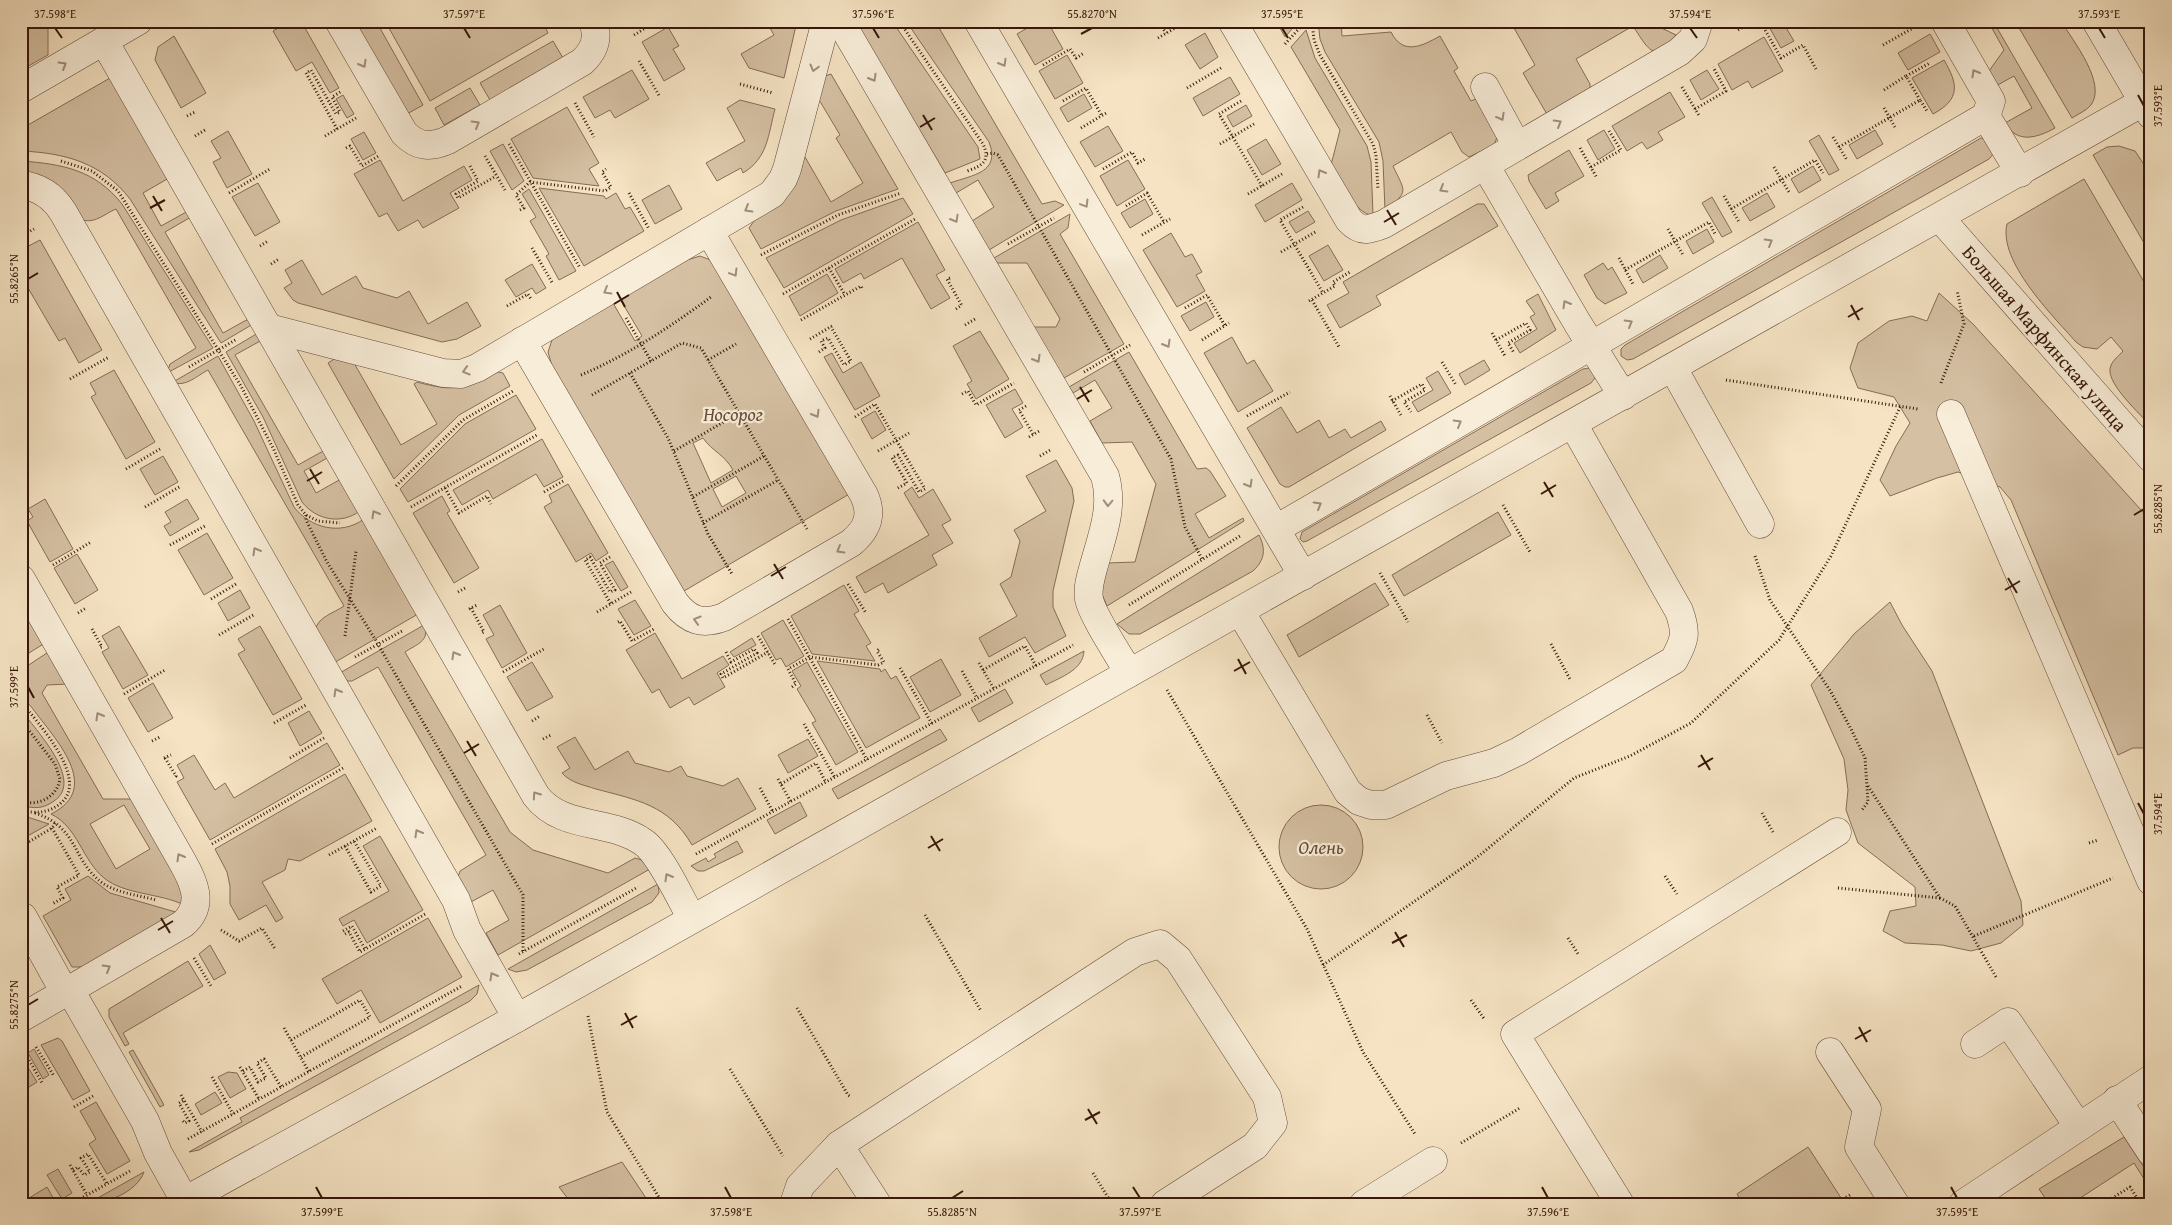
<svg xmlns="http://www.w3.org/2000/svg" width="2172" height="1225" font-family="'Gentium Book Plus',serif">
<rect width="100%" height="100%" fill="#f5e3c3"/>
<filter id="stains"><feTurbulence type="fractalNoise" baseFrequency=".004" numOctaves="4"/><feColorMatrix values="0 0 0 0 .2 0 0 0 0 .09 0 0 0 0 .02 0 0 0 .5 -.17"/></filter>
<radialGradient id="worn" r=".72"><stop offset=".6" stop-color="#630" stop-opacity="0"/><stop offset="1" stop-color="#630" stop-opacity=".3"/></radialGradient>
<g fill="#d5c0a3" stroke="#866c56" fill-rule="evenodd">
<polygon points="35,21 51,21 48,23 48,55 21,70 21,29"/>
<polygon points="290,21 301,21 339,88 330,93 312,62 296,71 273,31"/>
<polygon points="354,21 376,21 423,105 407,114"/>
<polygon points="385,21 542,21 548,33 430,101"/>
<polygon points="766,21 797,21 784,78 749,68 741,54 774,35"/>
<polygon points="855,21 892,21 978,147 980,159 945,173"/>
<path d="M906 21H935L1042 204 1055 201 1064 205 989 250 972 221 994 207 978 180 956 193 950 183C972 175 1001 173 989 142Z"/>
<polygon points="1039,21 1047,21 1063,49 1035,65 1017,34"/>
<polygon points="1276,21 1299,21 1285,37"/>
<path d="M1318 21H1341L1342 36 1391 32C1403 56 1422 46 1440 36L1458 68 1454 71 1471 101 1480 97 1498 135 1494 145 1469 157 1462 152 1451 132 1393 166C1405 192 1410 191 1385 210L1383 161 1379 142 1325 52 1320 39Z"/>
<path d="M1510 21H1574L1596 25 1610 21H1647L1676 35C1655 67 1647 47 1633 26L1576 59 1590 84V88L1548 116 1523 73 1535 65Z"/>
<polygon points="1774,21 1782,21 1794,41 1781,48 1768,25"/>
<path d="M1988 21H1993L2055 128C2037 138 2017 144 2005 123L2032 108 2014 76 1994 87 1989 71 2004 50Z"/>
<path d="M2015 21H2061C2073 41 2107 83 2091 105 2086 111 2078 114 2072 118Z"/>
<polygon points="668,27 679,46 673,49 685,69 664,81 642,42"/>
<path d="M1306 30 1315 58 1367 146 1371 162 1373 215C1355 215 1340 180 1331 165L1340 130 1291 47Z"/>
<polygon points="1205,33 1218,57 1200,69 1185,45"/>
<polygon points="1930,34 1940,52 1908,70 1898,53"/>
<polygon points="174,36 206,93 181,108 155,60 158,47"/>
<polygon points="1764,37 1783,71 1752,88 1748,81 1732,90 1718,64"/>
<polygon points="553,41 563,58 490,100 480,83"/>
<polygon points="1067,55 1083,83 1055,99 1039,71"/>
<path d="M1944 60C1958 84 1961 99 1933 114L1912 78Z"/>
<polygon points="632,70 649,99 615,118 610,110 595,118 583,97"/>
<polygon points="1707,70 1719,89 1701,100 1690,80"/>
<polygon points="831,74 898,189 836,211 761,249 749,228 754,221 773,209 801,159 805,157 831,202 863,183 836,138 840,135 818,98 825,76"/>
<polygon points="1230,77 1240,94 1203,116 1193,98"/>
<path d="M110 78 169 178 143 193 161 226 188 211 191 217 165 232 223 333 250 318 253 324 221 343 130 199C102 163 66 153 21 151V129Z"/>
<polygon points="470,88 480,105 444,125 435,108"/>
<polygon points="1670,92 1685,117 1658,132 1663,140 1647,149 1642,142 1627,151 1612,126"/>
<polygon points="1084,94 1092,108 1068,122 1060,108"/>
<polygon points="343,95 354,114 347,118 336,99"/>
<path d="M740 100 775 109C768 135 768 158 743 173L741 168 717 181 706 163 745 141 727 108Z"/>
<polygon points="1246,105 1252,116 1233,127 1227,116"/>
<polygon points="567,107 599,163 589,169 599,186 533,178 511,139"/>
<polygon points="1108,126 1123,151 1095,167 1080,142"/>
<polygon points="1604,130 1615,149 1598,160 1587,140"/>
<polygon points="1875,130 1883,144 1857,159 1849,145"/>
<polygon points="228,131 252,174 227,188 213,162 221,158 211,141"/>
<polygon points="364,132 376,153 363,160 351,139"/>
<polygon points="1819,135 1839,170 1829,175 1809,141"/>
<polygon points="1981,138 1986,139 1994,153 1989,159 1633,359 1627,360 1621,356 1621,349 1625,345"/>
<polygon points="1266,139 1281,164 1262,175 1247,150"/>
<polygon points="503,144 524,181 512,190 490,151"/>
<polygon points="2119,146 2135,151 2151,175 2151,255 2093,155 2107,147"/>
<polygon points="1569,150 1584,176 1555,193 1559,201 1546,209 1529,181 1528,175"/>
<polygon points="380,160 403,201 464,166 472,180 450,193 459,208 423,228 418,220 398,231 387,213 379,217 354,174"/>
<polygon points="1128,160 1145,189 1117,206 1100,176"/>
<path d="M21 161C63 164 95 170 122 204L213 348 167 373 170 364 196 348 116 209C104 214 94 225 80 219L21 176Z"/>
<polygon points="1813,166 1821,180 1799,193 1791,179"/>
<path d="M2084 179 2151 294V426C2140 414 2108 385 2110 369 2111 361 2119 356 2123 351L2111 337 2097 349 2083 347 2076 342C2052 315 1998 261 2007 224Z"/>
<polygon points="258,183 280,222 255,236 232,197"/>
<polygon points="1292,183 1302,200 1265,222 1255,205"/>
<polygon points="669,185 682,209 655,224 642,200"/>
<polygon points="539,188 604,196 606,199 616,193 625,209 630,207 644,231 584,266"/>
<polygon points="529,189 576,271 559,280 546,256 549,254 530,221 536,217 522,194"/>
<polygon points="1767,193 1775,207 1750,221 1742,208"/>
<polygon points="1712,197 1732,232 1722,237 1702,203"/>
<polygon points="903,198 913,214 784,288 766,258 841,220"/>
<polygon points="1145,199 1153,214 1130,228 1121,213"/>
<polygon points="1477,204 1484,204 1498,226 1376,296 1381,305 1340,328 1327,305 1349,293 1343,282"/>
<polygon points="1308,211 1315,222 1296,233 1289,222"/>
<polygon points="1070,214 1068,228 1060,234 1124,344 1064,378 1034,327 1056,327 1060,319 1027,263 996,263 994,258"/>
<polygon points="918,222 945,270 936,275 950,298 931,309 902,258 864,279 861,273 843,283 835,269"/>
<polygon points="1707,229 1714,242 1693,254 1686,241"/>
<polygon points="1171,233 1185,257 1192,254 1202,272 1196,275 1205,291 1177,307 1143,250"/>
<polygon points="40,240 102,350 79,363 65,338 59,341 21,276 21,250"/>
<polygon points="1328,245 1343,270 1324,281 1309,256"/>
<polygon points="1660,255 1668,268 1643,283 1636,270"/>
<path d="M700 256 713 261 851 493 684 591 552 366 548 352 552 340 613 303 635 341 642 336 620 299 687 260ZM703 438C713 452 724 454 733 470L711 483 693 443ZM736 476 746 493 722 507 713 489Z"/>
<polygon points="302,260 322,295 356,276 363,288 397,298 409,291 428,324 467,302 481,326 457,339 442,342 298,303 293,300 284,288 292,283 285,270"/>
<polygon points="1603,263 1608,270 1612,267 1627,293 1605,304 1597,298 1584,275"/>
<polygon points="532,264 546,288 536,294 532,288 516,297 505,280"/>
<polygon points="827,274 838,293 800,316 789,296"/>
<polygon points="1939,293 1973,324 2151,521 2151,762 2145,748 2133,748 2118,755 2011,500 2000,487 1958,472 1937,478 1890,496 1880,480 1896,446 1910,423 1894,397 1858,388 1850,368 1858,343 1889,321 1912,316 1927,321"/>
<polygon points="1538,294 1556,330 1520,353 1514,343 1537,329 1530,317 1535,314 1526,301"/>
<polygon points="1206,302 1214,317 1190,331 1181,316"/>
<polygon points="980,331 1009,379 976,399 967,384 972,381 953,346"/>
<path d="M258 333 262 340 235 355 298 465 325 450 329 457 304 471 316 493 341 479 360 511C341 525 316 520 302 502L263 417 226 352Z"/>
<polygon points="1232,337 1247,364 1254,360 1273,391 1238,412 1204,353"/>
<polygon points="1129,352 1197,469 1206,468 1210,471 1226,496 1195,514 1209,538 1243,518 1244,521 1107,606 1101,592 1108,563 1135,562 1156,484 1132,442 1102,443 1090,421 1112,408 1095,380 1073,393 1069,387"/>
<polygon points="832,353 843,373 861,362 880,396 855,410 824,357"/>
<path d="M218 356 254 421 294 507C310 528 341 536 364 519L418 614 332 664 315 631C317 617 334 613 344 606L208 370C198 375 185 388 173 382Z"/>
<path d="M339 356 354 363 401 445 437 424 414 384 417 382C458 393 461 388 498 372L503 373 510 386 459 415 394 479 328 363Z"/>
<polygon points="1484,360 1490,370 1465,385 1459,374"/>
<polygon points="1589,368 1594,372 1595,378 1591,383 1307,541 1303,542 1300,539 1302,532 1583,369"/>
<polygon points="114,370 155,442 126,459 91,397 96,394 90,383"/>
<polygon points="1438,371 1451,393 1418,412 1412,402 1433,390 1426,378"/>
<polygon points="1015,389 1023,403 1012,409 1023,427 1005,438 986,405"/>
<polygon points="516,395 536,429 408,502 400,489 465,424"/>
<polygon points="1281,407 1297,433 1319,420 1329,438 1345,429 1351,438 1381,421 1386,430 1289,487 1285,487 1280,484 1247,428"/>
<polygon points="875,411 886,430 872,439 861,419"/>
<polygon points="542,439 563,477 544,487 536,474 493,499 488,490 462,505 453,490"/>
<polygon points="163,456 178,482 155,495 140,469"/>
<polygon points="1056,460 1072,488 1074,501 1053,591 1053,607 1066,636 1035,653 1025,637 989,657 979,638 1017,616 1000,584 1011,577 1020,541 1014,530 1046,511 1026,476"/>
<polygon points="568,484 608,553 596,561 591,553 576,562 544,507 552,502 549,495"/>
<polygon points="912,487 919,498 933,489 951,520 942,525 953,543 932,555 937,565 888,593 883,583 865,593 856,577 929,535 904,493"/>
<polygon points="442,496 450,511 447,513 479,568 454,583 413,513"/>
<polygon points="45,499 73,549 50,562 27,521 33,517 28,509"/>
<polygon points="187,499 199,519 170,536 164,526 171,522 165,512"/>
<polygon points="1498,512 1511,535 1404,596 1392,575"/>
<polygon points="207,533 233,578 204,595 178,550"/>
<path d="M1259 535C1266 549 1265 560 1253 571L1140 634H1129L1117 624Z"/>
<polygon points="77,554 98,590 75,604 54,568"/>
<polygon points="613,561 628,587 621,591 605,565"/>
<polygon points="1375,583 1389,605 1299,657 1287,635"/>
<polygon points="844,585 859,611 854,614 871,643 866,646 875,661 812,654 791,616"/>
<polygon points="240,590 250,608 228,621 218,603"/>
<polygon points="635,600 651,626 634,635 618,609"/>
<polygon points="1890,602 1902,625 1932,671 2021,901 2023,925 2001,943 1971,951 1942,945 1905,943 1883,931 1890,911 1916,906 1915,887 1858,843 1846,810 1848,790 1844,759 1811,685 1854,634"/>
<polygon points="500,605 527,653 502,668 486,639 494,635 483,615"/>
<polygon points="21,620 32,620 45,643 21,658"/>
<polygon points="783,620 804,656 786,667 781,658 776,660 761,633"/>
<path d="M424 625C431 641 415 645 405 652L510 832 533 850 608 873 635 858 642 860 650 869 498 955 486 933 509 920 493 890 469 903 457 880 460 871 486 855 378 667 352 681H347L338 674Z"/>
<polygon points="119,626 148,675 123,689 102,652 109,648 102,636"/>
<polygon points="260,626 302,699 273,715 238,654 245,650 238,639"/>
<polygon points="655,633 682,679 723,656 729,665 717,673 725,687 694,705 689,697 670,708 659,689 652,693 626,650"/>
<polygon points="752,638 756,645 734,657 730,652"/>
<path d="M50 651 69 684 47 685 42 693 103 799H135L182 882 184 905C160 893 125 895 104 878 82 860 78 827 51 814 104 788 54 738 33 709 29 704 23 698 21 693 19 687 21 676 21 670ZM124 805 150 849 116 869 90 824Z"/>
<path d="M1084 651C1083 670 1061 677 1046 685L1040 675Z"/>
<polygon points="941,659 961,695 930,712 910,677"/>
<polygon points="817,661 880,669 881,672 885,669 891,679 896,676 920,718 866,748"/>
<polygon points="532,662 553,697 527,711 507,677"/>
<polygon points="807,662 858,752 836,765 812,723 816,721 797,689 801,686 792,671"/>
<polygon points="153,683 173,718 148,732 128,698"/>
<polygon points="1005,689 1013,703 979,722 971,708"/>
<path d="M21 710C35 729 85 781 54 801 43 809 34 809 21 805Z"/>
<polygon points="309,711 322,733 300,746 288,723"/>
<polygon points="940,729 947,740 838,799 832,789"/>
<path d="M575 737 595 770 628 751 635 763 669 772 681 766 687 776 723 786 738 778 756 809 692 845C669 805 637 800 596 789 584 785 571 783 562 773L570 768 557 747Z"/>
<polygon points="808,739 818,756 788,773 778,755"/>
<polygon points="327,743 340,765 210,840 177,782 184,778 177,765 194,755 215,790 225,783 234,798"/>
<polygon points="345,774 372,821 300,861 288,859 285,870 262,882 283,918 276,922 266,905 239,920 230,904 230,886 227,872 215,849"/>
<polygon points="800,802 807,816 775,834 767,820"/>
<circle cx="1321" cy="847" r="42"/>
<polygon points="21,815 49,824 24,838 21,833"/>
<polygon points="380,836 423,910 367,943 354,920 343,926 339,919 389,891 363,846"/>
<polygon points="737,841 743,852 704,871 698,871 691,866 706,858 708,862 716,857 714,854"/>
<polygon points="88,876 110,893 179,913 82,967 72,967 43,916 71,900 65,889"/>
<polygon points="658,884 659,893 652,902 527,970 516,972 508,969"/>
<polygon points="428,918 462,977 380,1023 361,990 337,1004 322,979"/>
<polygon points="210,945 226,973 214,980 199,954"/>
<polygon points="188,961 203,986 123,1033 129,1044 125,1046 109,1017 109,1009"/>
<path d="M21 964C29 977 32 991 21 1004Z"/>
<polygon points="479,985 477,994 470,1001 199,1150 189,1152 242,1122 240,1118"/>
<polygon points="58,1038 62,1041 90,1091 73,1100 41,1045"/>
<polygon points="34,1049 49,1075 43,1079 28,1053"/>
<polygon points="133,1050 164,1105 160,1107 129,1052"/>
<polygon points="21,1056 37,1082 21,1092"/>
<polygon points="228,1072 237,1073 246,1089 230,1098 218,1077"/>
<polygon points="215,1092 222,1103 201,1115 195,1104"/>
<polygon points="96,1102 130,1161 107,1174 89,1144 96,1139 80,1111"/>
<polygon points="2124,1137 2151,1178 2151,1190 2134,1163 2071,1204 2049,1204 2039,1189"/>
<polygon points="1808,1147 1845,1204 1743,1204 1737,1194"/>
<polygon points="622,1162 650,1204 572,1204 559,1187"/>
<polygon points="58,1169 72,1193 62,1199 47,1175"/>
<path d="M144 1172C137 1192 106 1204 87 1204Z"/>
<polygon points="47,1187 56,1203 21,1204 21,1203"/>
</g>
<g fill="none" stroke-linecap="round" stroke-linejoin="round">
<defs>
<g id="minor">
<path d="M339 21 404 133C418 147 430 148 448 140L582 62C595 50 599 38 593 21"/>
<path d="M840 21 1105 476C1114 507 1102 536 1094 565 1091 576 1087 588 1089 599 1092 615 1120 657 1129 673"/>
<polyline points="978,21 1303,576"/>
<path d="M1232 21 1349 220C1361 233 1369 230 1384 224L1679 52 1693 39 1699 21"/>
<polyline points="2096,21 2151,115"/>
<path d="M104 41 536 796C562 830 611 819 643 842 660 853 681 900 692 919"/>
<polyline points="1485,87 1517,146"/>
<polyline points="21,89 138,21"/>
<polyline points="1986,116 2020,173"/>
<polyline points="1485,165 1578,324 1623,396"/>
<path d="M21 185C40 187 53 196 63 212L456 900 467 930 517 1018"/>
<polyline points="1940,218 2151,458"/>
<polyline points="269,328 443,373 461,374 477,368 772,194 783,179 787,169 826,21"/>
<path d="M522 341 675 603C689 621 703 625 724 617L851 543C868 529 873 515 864 495L709 231"/>
<polyline points="1673,368 1760,524"/>
<polyline points="1951,414 2151,881"/>
<polyline points="1276,529 1986,116 1991,101 1945,21"/>
<path d="M21 579 182 861C194 882 205 905 183 924L21 1018"/>
<path d="M1240 611 1348 792 1359 801 1371 805H1386L1446 776 1494 763 1519 751 1674 660C1685 640 1687 633 1679 611L1573 424"/>
<polyline points="23,917 65,993"/>
<polyline points="70,990 145,1121 158,1153 185,1201"/>
<polyline points="1975,1044 2008,1022 2078,1126"/>
<polyline points="1830,1052 1867,1109 1859,1147 1895,1204"/>
<polyline points="2117,1100 2151,1152"/>
<polyline points="179,1204 517,1018 2143,102"/>
<polyline points="794,1204 800,1186 839,1145"/>
<polyline points="877,1204 839,1145 1135,952 1160,944 1178,959 1267,1097 1273,1123 1255,1146 1165,1204"/>
<polyline points="1364,1204 1433,1161"/>
<polyline points="1620,1204 1515,1034 1837,832"/>
<polyline points="1963,1204 2151,1079"/>
</g>
</defs>
<use href="#minor" stroke="#664a38" stroke-width="29"/>
<g stroke="#361709" stroke-width="3" stroke-dasharray="1 2.5" stroke-linecap="butt">
<polyline points="223,21 225,25"/>
<path d="M899 21 983 144C991 161 982 166 967 171"/>
<polyline points="1158,21 1166,33"/>
<polyline points="1312,21 1314,40 1320,55 1373,144 1376,155 1378,190"/>
<polyline points="1760,21 1781,58 1803,45 1816,69"/>
<polyline points="1738,30 1753,21"/>
<polyline points="634,35 657,21"/>
<polyline points="1158,38 1187,21"/>
<polyline points="1285,44 1306,21"/>
<polyline points="1883,45 1913,28"/>
<polyline points="639,61 660,97"/>
<polyline points="1043,65 1070,49 1076,58 1084,53"/>
<polyline points="740,84 773,93"/>
<polyline points="1682,87 1700,117"/>
<polyline points="1187,88 1221,68"/>
<polyline points="1884,90 1906,76"/>
<polyline points="1920,100 1906,76 1930,63"/>
<polyline points="1063,101 1086,88 1102,116"/>
<polyline points="1241,101 1219,114 1262,186"/>
<polyline points="575,103 594,137"/>
<polyline points="1884,108 1896,129"/>
<polyline points="1695,109 1726,91 1713,67"/>
<polyline points="187,116 195,112"/>
<polyline points="1081,128 1108,112"/>
<polyline points="337,129 306,73 311,70 336,114 340,112 332,97 342,91"/>
<polyline points="195,136 205,130"/>
<polyline points="325,136 356,118"/>
<polyline points="1833,137 1847,160"/>
<polyline points="509,144 580,268"/>
<polyline points="1220,144 1254,124"/>
<polyline points="1839,147 1920,100 1927,111"/>
<polyline points="346,148 350,146 362,166 380,155"/>
<polyline points="1580,148 1597,178"/>
<polyline points="987,154 993,153 998,155 1171,459 1185,527 1202,559"/>
<polyline points="485,156 505,190"/>
<polyline points="61,161 92,171 118,191 241,386 274,450 298,505 306,515 318,521 340,523"/>
<polyline points="470,166 478,181 456,194 458,198 496,176"/>
<polyline points="1591,167 1621,150 1609,131"/>
<polyline points="1774,167 1789,192"/>
<polyline points="1103,169 1132,152 1138,163 1145,159"/>
<polyline points="229,193 270,169"/>
<polyline points="629,193 649,229"/>
<polyline points="1248,194 1282,174"/>
<polyline points="1724,196 1739,222"/>
<polyline points="1126,206 1147,193 1164,222"/>
<polyline points="1303,207 1280,220 1323,293"/>
<polyline points="1731,209 1815,160 1823,173"/>
<polyline points="520,210 524,208 516,195 530,182 605,191 611,187 602,172 606,169"/>
<polyline points="1668,229 1683,255"/>
<polyline points="1142,235 1170,219"/>
<polyline points="21,236 34,229"/>
<polyline points="1008,244 1054,218"/>
<polyline points="260,246 268,241"/>
<polyline points="532,248 553,284"/>
<polyline points="1281,252 1317,231"/>
<polyline points="761,255 838,215 901,193"/>
<polyline points="1619,258 1633,284"/>
<polyline points="271,264 279,259"/>
<polyline points="829,268 845,295"/>
<polyline points="1625,270 1709,222 1715,234"/>
<polyline points="950,278 947,279 962,306"/>
<polyline points="783,294 917,218"/>
<polyline points="1312,300 1339,347"/>
<polyline points="1309,301 1335,286 1333,282 1350,272"/>
<polyline points="507,306 528,294 531,299"/>
<polyline points="1185,308 1207,295 1225,326"/>
<polyline points="956,309 962,305"/>
<polyline points="626,318 651,361"/>
<polyline points="801,320 861,286 863,290"/>
<polyline points="965,325 975,319"/>
<polyline points="1492,333 1505,356"/>
<polyline points="810,339 832,326"/>
<polyline points="1202,340 1229,323"/>
<polyline points="1496,340 1526,323 1530,330 1508,343 1514,353"/>
<polyline points="819,352 825,348 821,341 828,338 844,365 851,361 831,327"/>
<polyline points="708,360 736,344"/>
<polyline points="1442,362 1456,385"/>
<polyline points="189,367 237,339"/>
<polyline points="1084,372 1130,345"/>
<polyline points="630,373 668,438 708,534 732,574"/>
<path d="M581 375C628 355 670 327 711 297"/>
<polyline points="70,379 109,357"/>
<polyline points="1726,380 1918,409"/>
<polyline points="1941,383 1964,324 1957,290"/>
<polyline points="962,394 968,391 976,405 1014,383"/>
<polyline points="592,395 682,343 701,348 807,529"/>
<polyline points="1390,396 1402,417"/>
<polyline points="1392,401 1422,384 1425,390 1404,402 1411,412"/>
<polyline points="1026,406 1019,410 1033,434"/>
<polyline points="1247,416 1290,392"/>
<polyline points="855,417 875,404 925,489 919,492 898,455 892,458 907,483 896,489"/>
<polyline points="1029,437 1041,430"/>
<polyline points="674,451 739,413"/>
<polyline points="878,451 909,433"/>
<polyline points="1040,456 1052,449"/>
<polyline points="126,469 160,449"/>
<polyline points="396,486 463,420 513,391"/>
<polyline points="445,488 459,513 487,496 491,504"/>
<polyline points="544,492 565,480"/>
<polyline points="693,497 764,456"/>
<polyline points="21,498 22,498"/>
<polyline points="1503,505 1530,552"/>
<polyline points="21,507 27,516 21,519"/>
<polyline points="145,507 181,486"/>
<polyline points="411,507 537,435"/>
<polyline points="306,515 306,520 327,562 375,639 523,895 523,952"/>
<polyline points="703,523 778,480"/>
<polyline points="170,545 205,526"/>
<polyline points="1755,556 1770,600 1831,692 1852,731 1865,758 1868,802 1862,810"/>
<polyline points="610,557 600,563 615,590 610,592 590,557 585,560 611,604"/>
<polyline points="53,565 91,542"/>
<polyline points="1380,573 1408,622"/>
<polyline points="848,584 866,613"/>
<polyline points="458,592 467,587"/>
<polyline points="211,599 236,584"/>
<polyline points="1129,605 1240,536"/>
<polyline points="471,608 484,632 482,633"/>
<polyline points="469,609 477,605"/>
<polyline points="597,612 631,592"/>
<polyline points="78,613 86,608"/>
<polyline points="788,619 867,760"/>
<polyline points="618,622 620,621 632,641 654,629"/>
<polyline points="92,629 102,647 99,648"/>
<polyline points="219,635 255,614"/>
<polyline points="345,636 356,551"/>
<polyline points="758,636 776,666"/>
<polyline points="1551,644 1571,681"/>
<polyline points="726,652 731,662 754,649 757,653 721,674 723,678 768,652"/>
<polyline points="355,657 402,631"/>
<polyline points="979,663 994,689"/>
<polyline points="21,664 29,658"/>
<polyline points="900,668 932,724"/>
<polyline points="983,670 1025,646 1036,666"/>
<polyline points="962,671 977,698"/>
<polyline points="503,672 544,649"/>
<polyline points="792,687 796,684 788,669 810,657 878,665 884,662 877,651 880,648"/>
<polyline points="1167,690 1307,929 1363,1052 1415,1134"/>
<polyline points="124,694 165,670"/>
<path d="M21 701C37 723 90 778 61 803 49 813 36 814 21 810"/>
<polyline points="1427,715 1442,743"/>
<path d="M21 720 55 764 60 779C57 797 38 807 21 801"/>
<polyline points="532,721 540,716"/>
<polyline points="274,723 306,705"/>
<polyline points="804,724 835,778"/>
<polyline points="543,739 551,735"/>
<polyline points="152,741 160,737"/>
<polyline points="164,758 171,755"/>
<polyline points="165,758 176,776 174,778"/>
<polyline points="290,758 324,738"/>
<polyline points="778,779 791,802"/>
<polyline points="781,784 816,763 826,783"/>
<polyline points="1868,786 1940,898 1955,906 1996,977"/>
<polyline points="760,788 773,812"/>
<path d="M35 813C79 828 71 858 101 882 116 893 138 895 156 900"/>
<polyline points="1762,813 1773,832"/>
<polyline points="52,828 79,875 57,887 63,898 52,904"/>
<polyline points="2089,843 2098,840"/>
<polyline points="21,844 22,846 52,828 56,822"/>
<polyline points="212,844 343,768"/>
<polyline points="345,846 371,892 381,886 354,841"/>
<polyline points="696,854 1073,645"/>
<polyline points="329,855 377,828"/>
<polyline points="1665,876 1677,894"/>
<polyline points="1838,888 1940,898"/>
<polyline points="925,915 981,1011"/>
<polyline points="221,930 239,941 262,928 275,949"/>
<polyline points="343,931 352,926 365,949"/>
<polyline points="345,934 349,932 360,952 427,913"/>
<polyline points="1974,936 2113,878"/>
<polyline points="1568,938 1578,954"/>
<polyline points="519,954 638,887"/>
<polyline points="194,958 211,986"/>
<polyline points="1323,965 1475,859 1574,778 1630,756 1691,723 1779,640 1831,556 1900,407"/>
<polyline points="1471,1000 1485,1020"/>
<polyline points="797,1008 848,1095 851,1097"/>
<polyline points="588,1016 607,1112 663,1204"/>
<polyline points="284,1028 309,1072"/>
<polyline points="291,1040 360,1000 370,1017 301,1057"/>
<polyline points="36,1047 54,1076"/>
<polyline points="24,1051 42,1083"/>
<polyline points="240,1067 259,1099"/>
<polyline points="730,1069 783,1156"/>
<polyline points="243,1071 250,1067 258,1082 266,1078 257,1063 264,1059 281,1087"/>
<polyline points="212,1077 233,1114"/>
<polyline points="181,1095 202,1132"/>
<polyline points="74,1107 93,1096"/>
<polyline points="183,1121 185,1123 189,1121 179,1103 184,1100"/>
<polyline points="188,1139 462,986"/>
<polyline points="1461,1143 1520,1108"/>
<polyline points="70,1165 87,1195"/>
<polyline points="73,1170 78,1167 84,1175 90,1172 81,1158 88,1154 107,1184"/>
<polyline points="1093,1173 1112,1204"/>
<polyline points="1843,1199 1850,1195"/>
<polyline points="71,1204 130,1171"/>
<polyline points="2103,1204 2130,1187 2141,1204"/>
</g>
<use href="#minor" stroke="#f8edd8" stroke-width="28"/>
</g>
<defs><path id="oneway-chevron" d="M-2-3.5L2.5 0L-2 3.5" fill="none" stroke-width="1.6" stroke-linecap="round" stroke-linejoin="round" transform="scale(1.25)"/></defs>
<g stroke="#a18d7b">
<use href="#oneway-chevron" transform="translate(1003 63) rotate(60)"/>
<use href="#oneway-chevron" transform="translate(363 64) rotate(60)"/>
<use href="#oneway-chevron" transform="translate(63 65) rotate(-31)"/>
<use href="#oneway-chevron" transform="translate(814 68) rotate(105)"/>
<use href="#oneway-chevron" transform="translate(1975 73) rotate(-120)"/>
<use href="#oneway-chevron" transform="translate(873 78) rotate(60)"/>
<use href="#oneway-chevron" transform="translate(1501 117) rotate(61)"/>
<use href="#oneway-chevron" transform="translate(1558 123) rotate(-30)"/>
<use href="#oneway-chevron" transform="translate(476 124) rotate(-30)"/>
<use href="#oneway-chevron" transform="translate(1321 173) rotate(-120)"/>
<use href="#oneway-chevron" transform="translate(1443 189) rotate(150)"/>
<use href="#oneway-chevron" transform="translate(1085 204) rotate(59)"/>
<use href="#oneway-chevron" transform="translate(748 209) rotate(150)"/>
<use href="#oneway-chevron" transform="translate(955 219) rotate(60)"/>
<use href="#oneway-chevron" transform="translate(1769 242) rotate(-30)"/>
<use href="#oneway-chevron" transform="translate(734 273) rotate(59)"/>
<use href="#oneway-chevron" transform="translate(607 291) rotate(150)"/>
<use href="#oneway-chevron" transform="translate(1566 304) rotate(-120)"/>
<use href="#oneway-chevron" transform="translate(1629 323) rotate(-30)"/>
<use href="#oneway-chevron" transform="translate(1167 344) rotate(60)"/>
<use href="#oneway-chevron" transform="translate(1037 359) rotate(60)"/>
<use href="#oneway-chevron" transform="translate(466 371) rotate(163)"/>
<use href="#oneway-chevron" transform="translate(816 414) rotate(60)"/>
<use href="#oneway-chevron" transform="translate(1458 423) rotate(-30)"/>
<use href="#oneway-chevron" transform="translate(1249 484) rotate(60)"/>
<use href="#oneway-chevron" transform="translate(1108 503) rotate(92)"/>
<use href="#oneway-chevron" transform="translate(1318 505) rotate(-30)"/>
<use href="#oneway-chevron" transform="translate(375 514) rotate(-120)"/>
<use href="#oneway-chevron" transform="translate(840 550) rotate(150)"/>
<use href="#oneway-chevron" transform="translate(256 551) rotate(-120)"/>
<use href="#oneway-chevron" transform="translate(697 620) rotate(-163)"/>
<use href="#oneway-chevron" transform="translate(455 655) rotate(-120)"/>
<use href="#oneway-chevron" transform="translate(337 692) rotate(-120)"/>
<use href="#oneway-chevron" transform="translate(99 716) rotate(-120)"/>
<use href="#oneway-chevron" transform="translate(536 795) rotate(-125)"/>
<use href="#oneway-chevron" transform="translate(418 833) rotate(-120)"/>
<use href="#oneway-chevron" transform="translate(180 857) rotate(-120)"/>
<use href="#oneway-chevron" transform="translate(668 877) rotate(-120)"/>
<use href="#oneway-chevron" transform="translate(107 968) rotate(-30)"/>
<use href="#oneway-chevron" transform="translate(493 976) rotate(-120)"/>
</g>
<path fill="none" stroke="#361709" stroke-width="2" d="M55 28 62 38M464 28 470 38M873 28 879 38M1282 28 1288 38M1690 28 1697 38M2099 28 2105 38M1081 34 1092 28M2138 95 2144 106M923 115 932 130M920 127 935 118M153 196 162 211M150 208 165 200M1387 210 1396 225M1384 222 1399 213M28 279 38 273M617 292 625 307M614 304 629 295M1851 305 1859 320M1848 317 1863 308M1080 387 1089 402M1077 399 1092 390M310 469 319 484M307 481 322 472M1544 482 1553 497M1541 494 1556 485M2134 515 2144 509M774 564 783 579M771 576 786 567M2008 578 2017 593M2005 590 2020 581M1238 659 1246 674M1234 671 1250 662M28 687 34 698M467 741 476 756M464 753 479 744M1701 755 1710 770M1698 767 1713 758M2138 803 2144 814M931 836 940 851M928 848 943 839M161 918 170 933M158 930 173 921M1395 932 1404 947M1392 943 1407 935M28 1005 38 999M625 1013 633 1028M621 1025 637 1016M1859 1027 1867 1042M1855 1039 1871 1030M1088 1109 1097 1124M1085 1120 1100 1112M316 1187 322 1198M725 1187 731 1198M1133 1187 1140 1198M1542 1187 1548 1198M1951 1187 1957 1198M952 1198 963 1191"/>
<g text-anchor="middle" dominant-baseline="central" stroke-width="4.5" stroke-linejoin="round" paint-order="stroke">
<g font-size="19" fill="#361709" stroke="#f8edd8">
<text transform="translate(2045 338) rotate(49)">Большая Марфинская улица</text>
</g>
<g font-size="19" font-style="italic" fill="#664a37" stroke="#f8edd8">
<text x="733" y="414">Носорог</text>
<text x="1321" y="847">Олень</text>
</g>
</g>
<rect width="2172" height="1225" fill="none" stroke="#f5e3c3" stroke-width="55"/>
<rect x="28" y="28" width="2116" height="1170" fill="none" stroke="#361709" stroke-width="2"/>
<g font-size="12" text-anchor="middle" fill="#361709">
<text x="55" y="18">37.598°E</text>
<text x="464" y="18">37.597°E</text>
<text x="873" y="18">37.596°E</text>
<text x="1092" y="18">55.8270°N</text>
<text x="1282" y="18">37.595°E</text>
<text x="1690" y="18">37.594°E</text>
<text x="2099" y="18">37.593°E</text>
<text transform="translate(2158 106) rotate(-90)" y="4">37.593°E</text>
<text transform="translate(14 279) rotate(-90)" y="4">55.8265°N</text>
<text transform="translate(2158 509) rotate(-90)" y="4">55.8285°N</text>
<text transform="translate(14 687) rotate(-90)" y="4">37.599°E</text>
<text transform="translate(2158 814) rotate(-90)" y="4">37.594°E</text>
<text transform="translate(14 1005) rotate(-90)" y="4">55.8275°N</text>
<text x="322" y="1216">37.599°E</text>
<text x="731" y="1216">37.598°E</text>
<text x="952" y="1216">55.8285°N</text>
<text x="1140" y="1216">37.597°E</text>
<text x="1548" y="1216">37.596°E</text>
<text x="1957" y="1216">37.595°E</text>
</g>
<rect width="100%" height="100%" filter="url(#stains)"/>
<rect width="100%" height="100%" fill="url(#worn)"/>
</svg>
